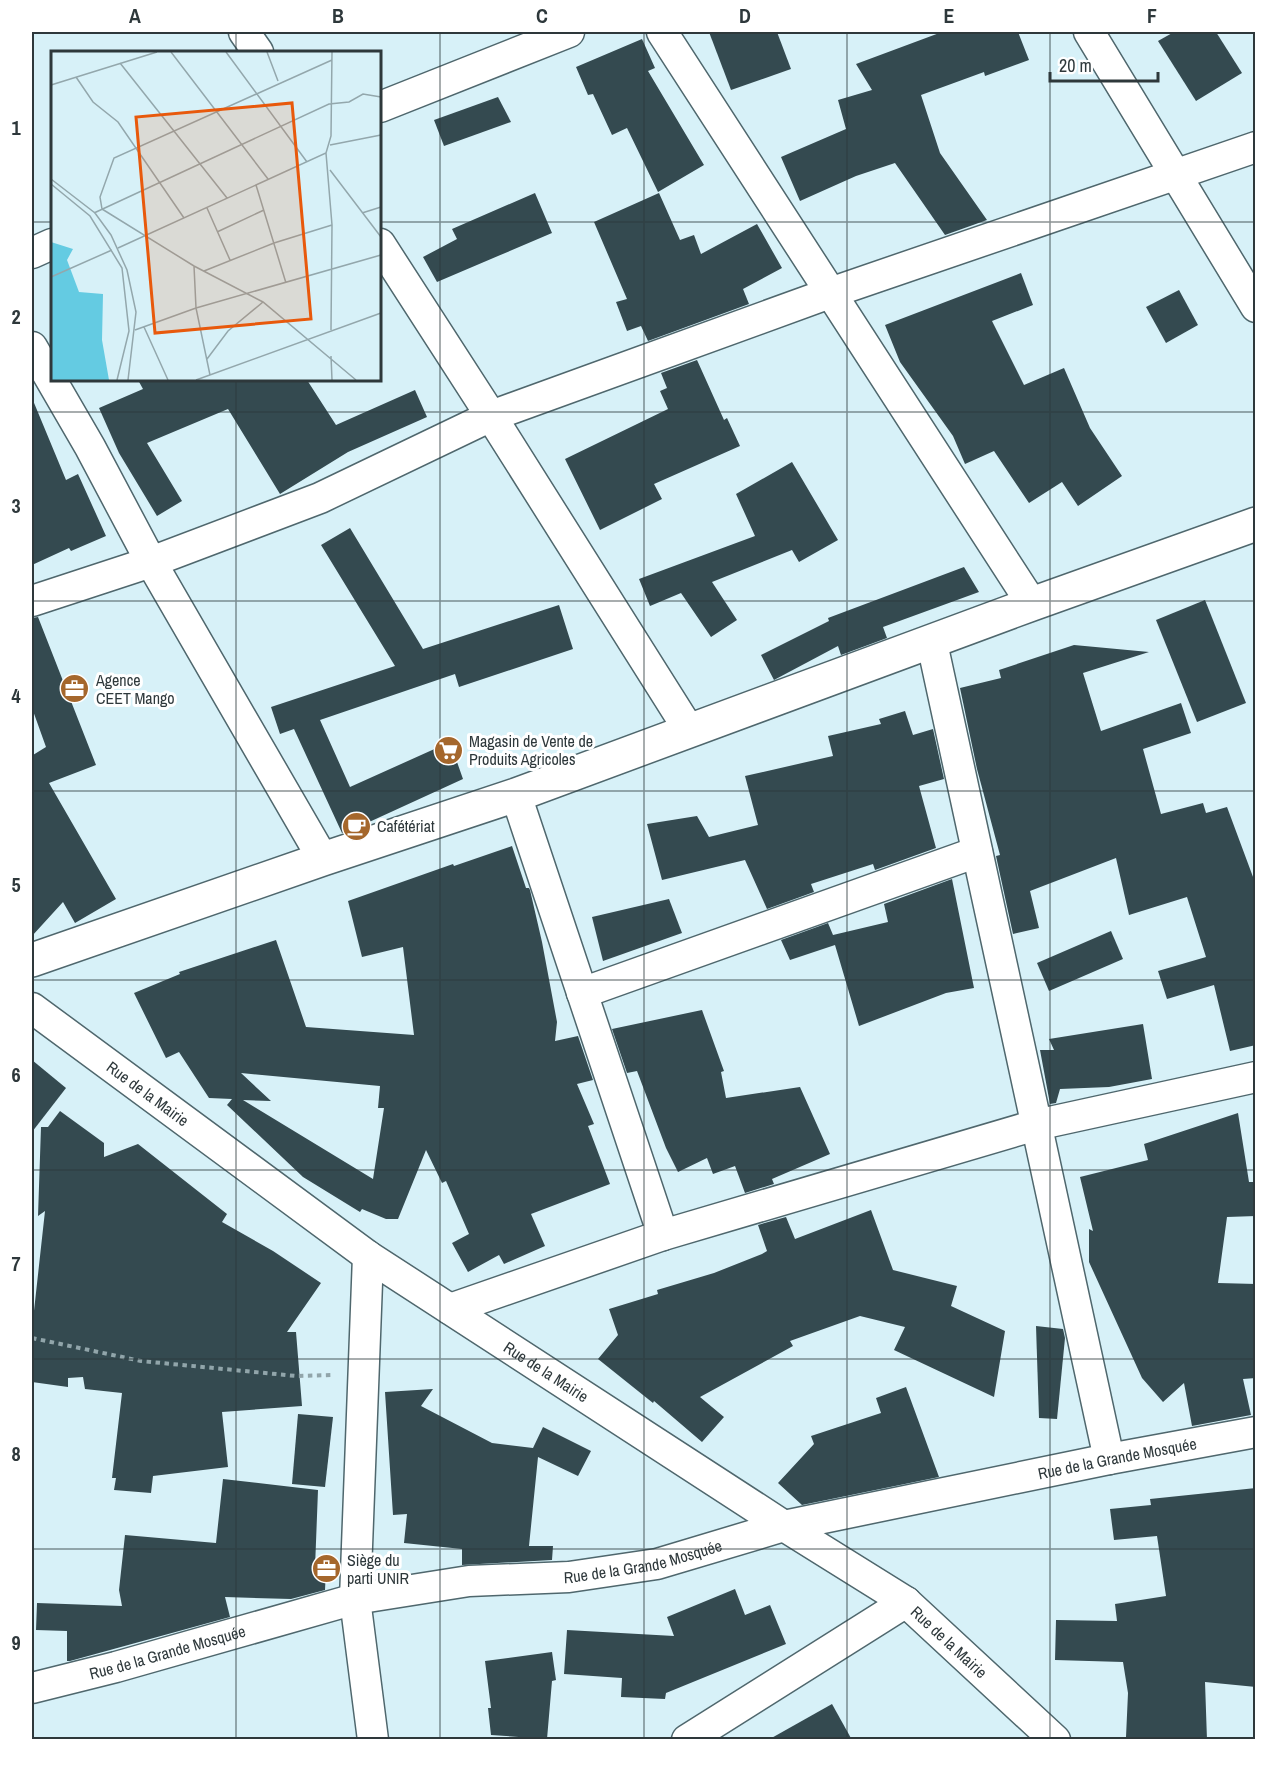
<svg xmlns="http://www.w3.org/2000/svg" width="1287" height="1771" font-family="'Archivo Narrow',sans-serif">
<rect width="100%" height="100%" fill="#d7f1f8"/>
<g fill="#344a50" fill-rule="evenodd">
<polygon points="709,32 777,32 791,69 731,90"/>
<polygon points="942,32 1018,32 1029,60 985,76 984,72 921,95 940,153 987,220 945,235 895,163 856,176 800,201 781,157 846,129 838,100 872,90 856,64"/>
<polygon points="1174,32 1216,32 1242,73 1196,101 1158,41"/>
<polygon points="642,39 655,68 648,71 704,165 658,192 627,128 612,135 593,94 588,95 576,67"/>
<polygon points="498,97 511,122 444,146 434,120"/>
<polygon points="535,193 552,233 437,282 423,257 457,239 452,229"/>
<polygon points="659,193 680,240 694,235 701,254 757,224 782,268 743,289 749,304 648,341 641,326 627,331 616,302 627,299 594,222"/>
<polygon points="1021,273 1033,305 992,321 1024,385 1064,368 1090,428 1122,476 1078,506 1062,482 1029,503 994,451 965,464 953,436 900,362 885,325"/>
<polygon points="1179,290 1198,325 1166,343 1146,307"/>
<polygon points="697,360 724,420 727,418 740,446 654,484 662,499 600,530 565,459 668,409 660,391 667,388 661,373"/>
<polygon points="138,380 307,380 336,425 415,390 427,417 348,452 280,494 228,409 147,443 182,501 157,516 119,453 99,408 143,389"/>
<polygon points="32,398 66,480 78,474 106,536 71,551 69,548 32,565"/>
<polygon points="792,462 838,540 799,562 792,550 712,582 737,620 711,637 681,593 650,606 639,579 755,536 736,494"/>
<polygon points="350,528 423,649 559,605 573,649 459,687 455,674 320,720 350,787 450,742 463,779 367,823 368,824 342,833 294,729 280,734 271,707 395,666 321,545"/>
<polygon points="964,567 979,592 883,627 887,638 841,655 838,646 774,680 761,655 829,621 828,618"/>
<polygon points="1205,600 1246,703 1197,722 1156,620"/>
<polygon points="38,617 96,765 49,783 116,899 75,923 63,902 32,936 32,753 33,755 46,747 32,708 32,618"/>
<polygon points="1074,645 1149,652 1083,673 1101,731 1181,703 1191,733 1143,749 1161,814 1203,803 1206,813 1227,807 1256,885 1256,1045 1230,1051 1214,985 1167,999 1158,971 1206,957 1187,897 1129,915 1116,858 1030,891 1039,928 1013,934 996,856 1000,855 977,769 960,688 1001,678 999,670"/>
<polygon points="905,711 913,735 933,729 944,779 919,786 936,848 875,870 873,864 811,884 814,892 767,909 745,860 662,880 647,824 697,816 709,837 758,825 745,776 833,756 828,736 881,724 879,719"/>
<path d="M512 846 526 888H529L530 890 542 942 557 1022 555 1041 578 1036 593 1080 577 1084 594 1124 588 1126 610 1184 531 1214 545 1246 504 1264 499 1255 468 1272 452 1243 469 1234 446 1181 442 1183 426 1150 398 1219H386L362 1209 360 1212 303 1177 227 1105 232 1099 209 1098 179 1052 166 1058 134 993 180 974 179 972 276 940 306 1027 414 1035 403 947 362 957 348 901 453 864 454 866ZM241 1073 380 1086 378 1108H384L373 1179 243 1100 271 1101Z"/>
<polygon points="952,879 974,988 946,993 859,1026 835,945 790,960 781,940 828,923 833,935 888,922 884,904"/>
<polygon points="669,899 682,933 603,961 592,917"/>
<polygon points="1111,931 1123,959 1049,991 1037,963"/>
<polygon points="702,1010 724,1071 721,1072 726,1098 800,1087 830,1154 772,1179 774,1184 745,1193 735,1166 713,1174 707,1158 678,1172 666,1148 637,1071 627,1073 612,1029"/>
<polygon points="1143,1024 1152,1079 1109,1087 1060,1089 1056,1103 1050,1104 1040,1050 1054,1050 1049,1039"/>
<polygon points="32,1060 66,1088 32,1132"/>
<polygon points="60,1111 104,1143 104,1157 138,1144 227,1214 222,1222 273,1251 321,1283 287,1332 296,1332 302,1406 222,1412 228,1467 153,1476 151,1493 114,1490 116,1478 112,1478 122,1393 85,1389 83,1377 68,1378 68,1387 32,1382 32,1329 45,1211 38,1216 41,1127 48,1127"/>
<polygon points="1238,1113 1249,1182 1256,1182 1256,1216 1227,1217 1218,1283 1256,1284 1256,1378 1243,1379 1251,1415 1192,1426 1184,1383 1163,1402 1142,1378 1089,1262 1089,1229 1093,1231 1080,1177 1148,1160 1144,1144"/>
<polygon points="871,1210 893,1270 957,1286 951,1306 1005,1331 994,1397 894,1350 905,1327 860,1316 790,1341 793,1346 700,1397 724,1417 702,1442 654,1401 653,1403 598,1359 618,1335 609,1309 658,1294 657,1290 714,1273 762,1254 767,1251 758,1225 786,1217 795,1239"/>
<polygon points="1036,1326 1063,1329 1065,1338 1057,1419 1039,1418"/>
<polygon points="906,1387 939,1477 802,1505 778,1483 814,1444 811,1436 881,1413 876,1398"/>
<polygon points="433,1389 421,1406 492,1443 533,1448 543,1427 591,1451 578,1476 538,1457 529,1546 553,1546 552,1560 462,1565 462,1549 404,1543 407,1514 393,1515 385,1392"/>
<polygon points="298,1414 333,1417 325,1487 292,1484"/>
<polygon points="223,1479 318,1490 315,1568 326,1569 325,1590 291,1599 225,1597 230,1617 70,1661 67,1661 67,1631 36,1630 37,1603 122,1606 119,1590 125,1535 216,1543"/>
<polygon points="1256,1488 1256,1687 1205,1682 1207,1740 1130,1740 1130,1737 1126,1737 1128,1693 1123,1662 1055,1660 1056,1620 1117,1621 1115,1604 1166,1596 1157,1536 1114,1540 1110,1509 1151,1505 1150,1499"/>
<polygon points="735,1589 745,1615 770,1605 786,1644 666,1693 665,1699 621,1697 622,1678 564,1674 567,1630 674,1636 667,1617"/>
<polygon points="552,1652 556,1680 552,1681 547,1739 491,1735 488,1708 491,1708 485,1661"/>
<polygon points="832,1704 852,1740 768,1740"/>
</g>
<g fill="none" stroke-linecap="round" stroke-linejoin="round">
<defs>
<g id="minor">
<polyline points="244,32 258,52"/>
<polyline points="662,32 1032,604"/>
<polyline points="1089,32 1256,307"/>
<polyline points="380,107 569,32"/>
<polyline points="380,244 491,416 689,730"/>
<polyline points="32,253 52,244"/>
<polyline points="32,347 90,447 151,562 323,859"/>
<polyline points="32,601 151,562 320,498 491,416 830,293 1256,147"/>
<polyline points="932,643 1109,1459"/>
<polyline points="516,795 663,1235"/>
<polyline points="582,993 977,852"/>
<path id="s1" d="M32 1008 368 1256 784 1526 906 1602 1055 1740"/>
<polyline points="368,1256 355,1599 373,1740"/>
<polyline points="450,1309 663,1235 1036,1125 1256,1077"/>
<path id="s2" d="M32 1688 116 1667 355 1599 469 1581 569 1577 657 1564 784 1526 1109 1459 1256 1432"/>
<polyline points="687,1740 906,1602"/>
</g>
<polyline id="secondary" points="32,960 323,859 516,795 1032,604 1256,524"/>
</defs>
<use href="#minor" stroke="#4f676d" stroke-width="33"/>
<use href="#secondary" stroke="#4f676d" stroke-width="36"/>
<polyline stroke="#91a5aa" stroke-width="4" stroke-dasharray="4.5 4.5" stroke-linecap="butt" points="32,1338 141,1361 296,1376 331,1375"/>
<use href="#minor" stroke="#fff" stroke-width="30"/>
<use href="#secondary" stroke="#fff" stroke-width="33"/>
</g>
<path fill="none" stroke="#2e383b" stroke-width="1.5" stroke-opacity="0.55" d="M236 32V52M440 32V1740M644 32V1740M847 32V1740M1050 32V1740M32 222H52M380 222H1256M236 380V1740M32 412H1256M32 601H1256M32 791H1256M32 980H1256M32 1170H1256M32 1359H1256M32 1549H1256"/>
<defs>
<symbol id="office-disc" viewBox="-11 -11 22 22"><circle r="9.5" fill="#a5672c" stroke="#fff"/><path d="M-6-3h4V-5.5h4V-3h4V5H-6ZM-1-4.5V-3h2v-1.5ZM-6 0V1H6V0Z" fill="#fff"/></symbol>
<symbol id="supermarket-disc" viewBox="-11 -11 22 22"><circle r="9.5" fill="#a5672c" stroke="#fff"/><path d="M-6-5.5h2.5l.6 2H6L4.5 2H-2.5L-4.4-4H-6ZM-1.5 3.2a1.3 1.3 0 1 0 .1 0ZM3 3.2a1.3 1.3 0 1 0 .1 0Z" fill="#fff"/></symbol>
<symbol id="cafe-disc" viewBox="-11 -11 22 22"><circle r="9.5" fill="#a5672c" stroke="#fff"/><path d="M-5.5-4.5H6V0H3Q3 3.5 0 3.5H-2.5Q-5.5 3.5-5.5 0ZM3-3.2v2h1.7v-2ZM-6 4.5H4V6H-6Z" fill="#fff"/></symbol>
</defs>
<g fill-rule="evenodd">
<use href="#office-disc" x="58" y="672" width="33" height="33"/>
<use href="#supermarket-disc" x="432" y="734" width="33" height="33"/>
<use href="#cafe-disc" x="340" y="810" width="33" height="33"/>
<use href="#office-disc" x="310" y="1552" width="33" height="33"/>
</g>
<g text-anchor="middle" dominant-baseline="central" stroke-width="6" stroke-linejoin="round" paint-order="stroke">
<g font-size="16" fill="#2e383b" stroke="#fff" text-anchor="start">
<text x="96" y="680">Agence<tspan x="96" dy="18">CEET Mango</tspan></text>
<text x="469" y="741">Magasin de Vente de<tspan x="469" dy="18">Produits Agricoles</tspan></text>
<text x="377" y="826">Cafétériat</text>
<text x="347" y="1560">Siège du<tspan x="347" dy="18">parti UNIR</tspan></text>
</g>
<g font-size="16" fill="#2e383b" stroke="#fff">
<text stroke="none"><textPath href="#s1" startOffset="144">Rue de la Mairie</textPath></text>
<text stroke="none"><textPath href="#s1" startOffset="630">Rue de la Mairie</textPath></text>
<text stroke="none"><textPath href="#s2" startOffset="1112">Rue de la Grande Mosquée</textPath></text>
<text stroke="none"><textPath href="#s2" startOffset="626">Rue de la Grande Mosquée</textPath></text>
<text stroke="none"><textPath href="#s1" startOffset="1116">Rue de la Mairie</textPath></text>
<text stroke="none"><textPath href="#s2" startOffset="140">Rue de la Grande Mosquée</textPath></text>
</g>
</g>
<g transform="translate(51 51)">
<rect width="330" height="330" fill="#d7f1f8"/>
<path d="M0 191 22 198 16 209 28 241 52 243 51 289 58 329H0Z" fill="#64cbe2"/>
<path fill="none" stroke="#93a7ac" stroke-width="1.5" d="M120 1 217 128M175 1 256 111M216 1 227 30M69 12 176 147M25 26 42 51 67 71 133 167M0 34 106 1M279 94 330 84M275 102 281 174 280 279M279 119 330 186M0 128 44 162 60 184 76 219 85 261 77 329M0 133 39 165 71 217 78 280 66 329M205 134 235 232M156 157 179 209M51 158 143 215 212 251 305 329M51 158 49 146 63 107 281 9M43 162 278 53 298 51 312 43 330 46M311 162 330 156M166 181 213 159M67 197 275 102 280 85 281 1M143 215 145 257 159 324M153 220 223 192 281 174M0 226 61 199M93 276 117 329M84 279 145 257 330 204M280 305 281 329M156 308 177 280 212 251M145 329 330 262"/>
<path fill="#e8590c" fill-opacity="0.15" stroke="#e8590c" stroke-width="3" d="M241 52 260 268 104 282 85 66Z"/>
<rect width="330" height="330" fill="none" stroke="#2e383b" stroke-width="3"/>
</g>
<rect width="1287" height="1771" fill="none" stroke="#ffffff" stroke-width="66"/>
<path d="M1050 72v9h108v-9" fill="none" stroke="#2e383b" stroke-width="3"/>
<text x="1059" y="72" font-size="18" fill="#2e383b" stroke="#ffffff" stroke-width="4.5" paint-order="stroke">20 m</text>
<rect x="33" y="33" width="1221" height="1705" fill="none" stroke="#2e383b" stroke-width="2"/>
<g font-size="20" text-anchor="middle" font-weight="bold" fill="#2e383b">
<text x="135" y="23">A</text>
<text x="338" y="23">B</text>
<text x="542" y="23">C</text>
<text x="745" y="23">D</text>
<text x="949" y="23">E</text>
<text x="1152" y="23">F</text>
<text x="16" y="135">1</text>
<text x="16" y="324">2</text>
<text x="16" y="513">3</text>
<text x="16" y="703">4</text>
<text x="16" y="892">5</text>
<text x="16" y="1082">6</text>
<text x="16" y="1271">7</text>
<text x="16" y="1461">8</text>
<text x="16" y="1650">9</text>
</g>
</svg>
